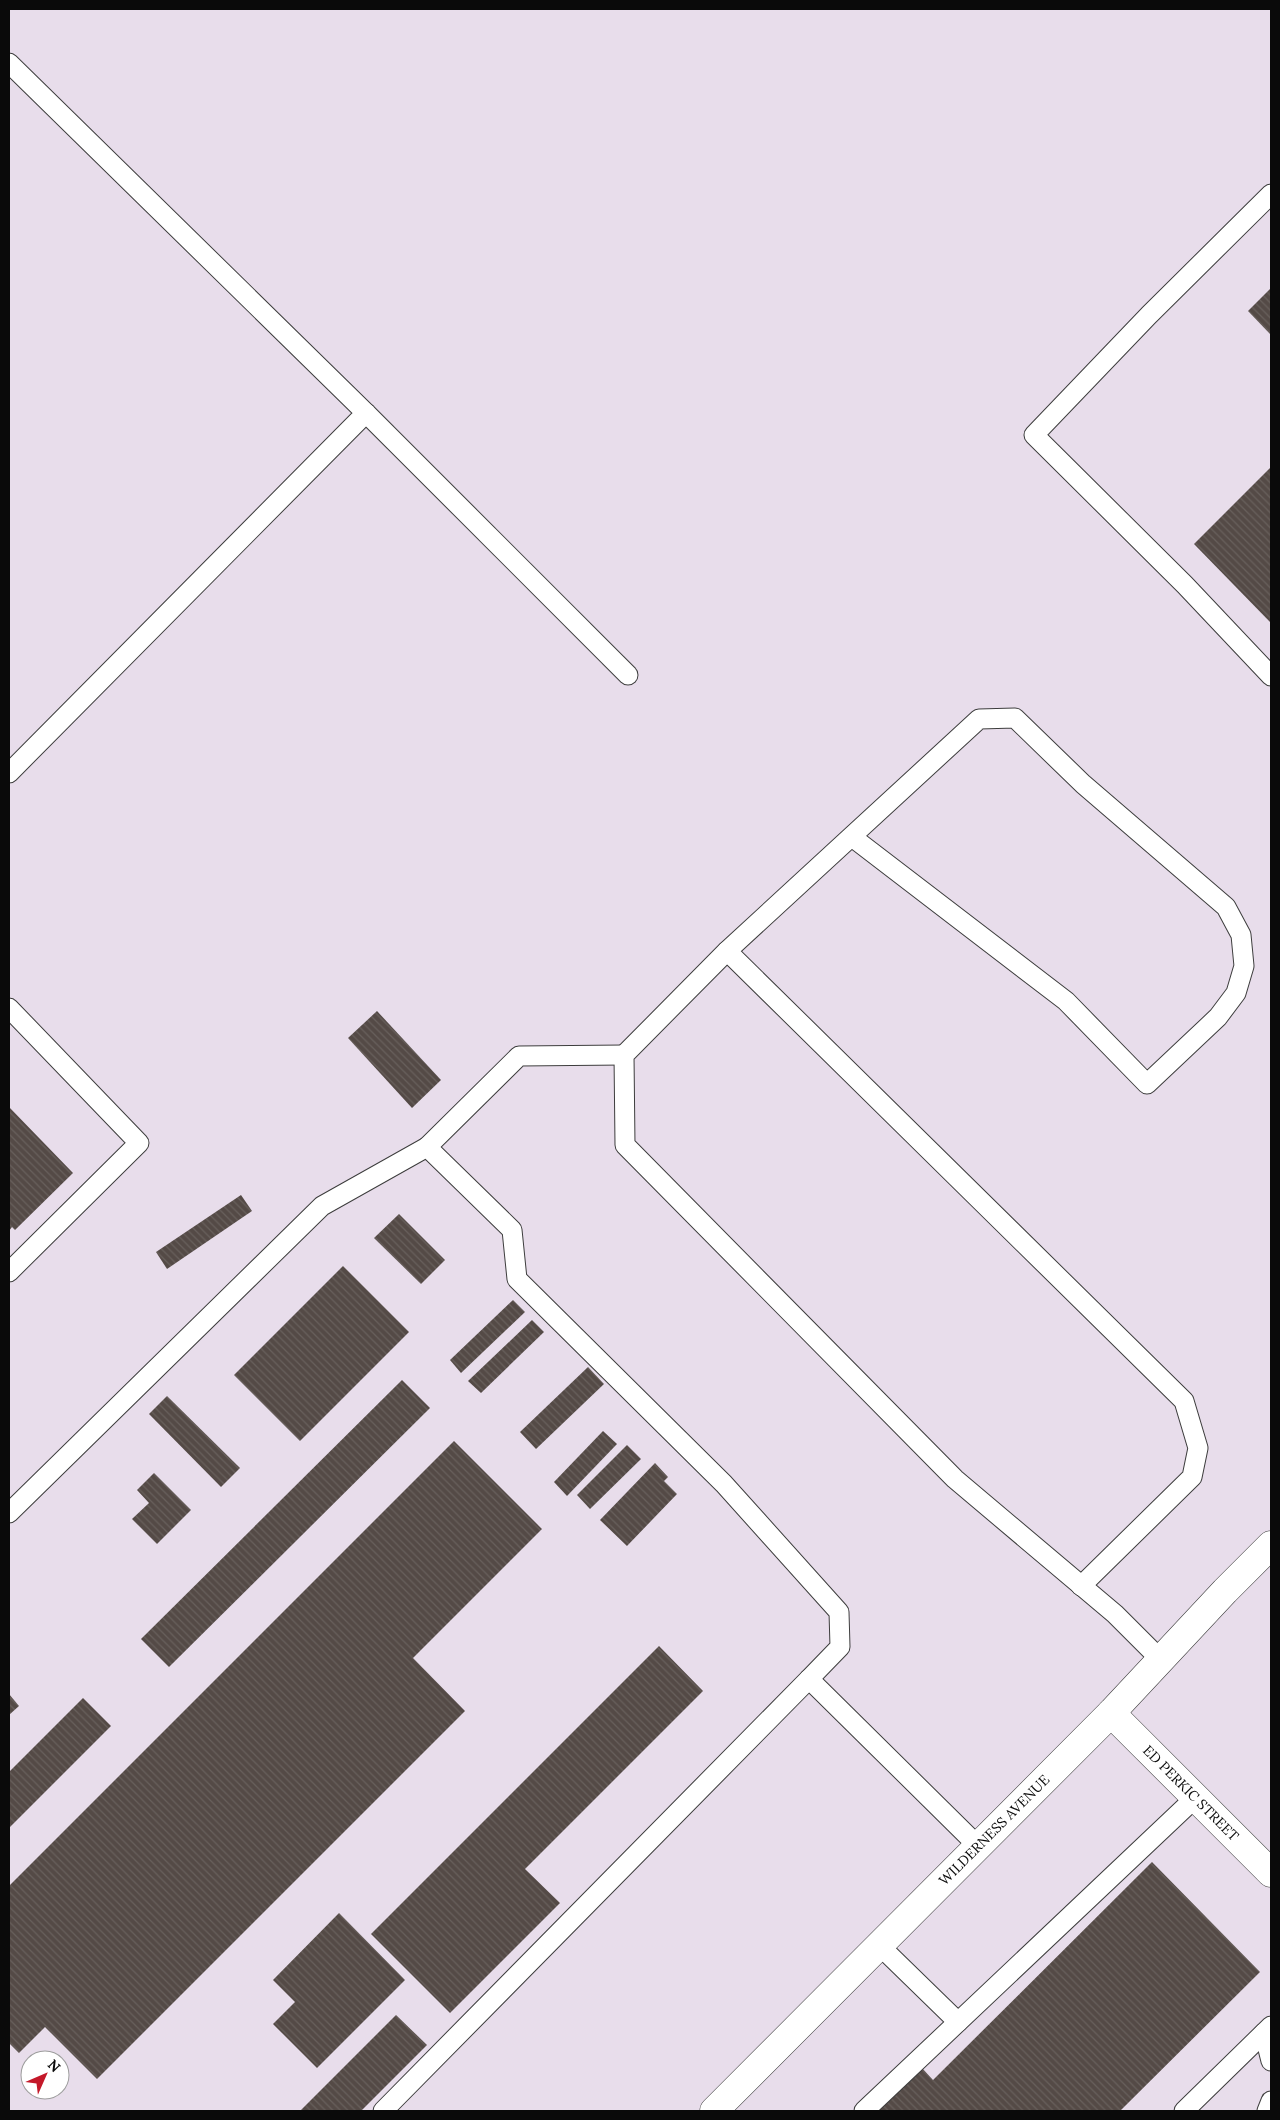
<svg xmlns="http://www.w3.org/2000/svg" width="1280" height="2120" font-family="Lora,serif">
<defs>
<pattern id="building-back-hatch" width="6" height="6" patternUnits="userSpaceOnUse" patternTransform="scale(1.25)"><rect width="6" height="6" fill="#544a46"/><path d="M-1 5l2 2M0 0l6 6M5-1l2 2" fill="none" stroke="#68605c"/></pattern>
</defs>
<rect width="100%" height="100%" fill="#fff9e7"/>
<path fill="#e8ddeb" fill-rule="evenodd" d="M9 9H1271V2111H9ZM30 2060H60V2090H30Z"/>
<g fill="url(#building-back-hatch)">
<polygon points="1271,288 1271,335 1248,311"/>
<polygon points="1271,467 1271,623 1194,544"/>
<polygon points="377,1011 441,1080 412,1108 348,1038"/>
<polygon points="9,1107 73,1173 15,1230 12,1227 9,1231"/>
<polygon points="241,1195 252,1211 167,1269 156,1252"/>
<polygon points="399,1214 445,1260 421,1284 374,1238"/>
<polygon points="343,1266 409,1332 300,1441 234,1375"/>
<polygon points="513,1300 525,1312 461,1373 450,1360"/>
<polygon points="532,1320 544,1332 481,1393 468,1381"/>
<polygon points="588,1367 604,1384 536,1449 520,1432"/>
<polygon points="402,1380 430,1408 169,1667 141,1639"/>
<polygon points="167,1396 240,1468 221,1487 149,1414"/>
<polygon points="603,1431 617,1444 567,1496 554,1482"/>
<polygon points="454,1441 542,1529 413,1658 465,1711 97,2079 45,2027 19,2053 9,2043 9,1886"/>
<polygon points="627,1445 641,1459 590,1509 577,1495"/>
<polygon points="655,1463 668,1477 664,1481 677,1494 627,1546 600,1520"/>
<polygon points="154,1473 191,1510 157,1544 132,1519 149,1503 137,1490"/>
<polygon points="659,1646 703,1691 525,1869 560,1903 450,2013 371,1934"/>
<polygon points="9,1694 19,1706 9,1715"/>
<polygon points="83,1698 111,1726 9,1828 9,1772"/>
<polygon points="1152,1862 1260,1972 1120,2111 878,2111 922,2068 933,2080"/>
<polygon points="339,1913 405,1980 317,2068 273,2024 295,2002 273,1980"/>
<polygon points="396,2015 427,2045 361,2111 300,2111"/>
</g>
<g fill="none" stroke-linecap="round" stroke-linejoin="round">
<defs>
<g id="lane">
<polyline points="9,63 366,413 9,773"/>
<polyline points="1271,194 1149,315 1034,435 1185,585 1271,676"/>
<polyline points="366,413 628,675"/>
<polyline points="852,837 1066,1001 1147,1084 1218,1017 1236,993 1244,966 1241,935 1226,907 1083,784 1015,718 979,719 727,951 624,1055 625,1145 955,1479 1115,1614 1161,1660"/>
<polyline points="727,951 1184,1401 1198,1448 1192,1477 1081,1586"/>
<polyline points="9,1008 139,1143 9,1272"/>
<polyline points="427,1147 519,1056 624,1055"/>
<polyline points="9,1513 322,1206 427,1147 512,1230 517,1279 724,1484 839,1612 840,1647 809,1679"/>
<polyline points="879,1945 958,2022"/>
<polyline points="1264,2033 1271,2061"/>
<polyline points="383,2111 809,1679 978,1846"/>
<polyline points="864,2111 1196,1797"/>
<polyline points="1184,2111 1271,2026"/>
<polyline points="1267,2111 1271,2101"/>
</g>
<g id="street">
<polyline points="1111,1713 1271,1873"/>
<polyline points="714,2111 1111,1713 1225,1591 1271,1545"/>
</g>
</defs>
<use href="#lane" stroke="#3d3d3d" stroke-width="21"/>
<use href="#street" stroke="#3d3d3d" stroke-width="29"/>
<use href="#lane" stroke="#fff" stroke-width="19"/>
<use href="#street" stroke="#fff" stroke-width="28"/>
</g>
<g text-anchor="middle" dominant-baseline="central" stroke-width="5" stroke-linejoin="round" paint-order="stroke">
<g font-size="14" fill="#0a0a0a" stroke="#fff">
<text transform="translate(1191 1793) rotate(45)">ED PERKIC STREET</text>
<text transform="translate(994 1830) rotate(-45)">WILDERNESS AVENUE</text>
</g>
</g>
<rect width="1280" height="2120" fill="none" stroke="#0a0a0a" stroke-width="20"/>
<g transform="translate(45 2075) rotate(45)"><circle r="24" fill="#ffffff" stroke="#9d9d9d"/>
<path d="M0-4L9 19L0 12L-9 19Z" fill="#c41829"/>
<text y="-8" font-size="14" font-weight="bold" text-anchor="middle" fill="#0a0a0a">N</text>
</g>
</svg>
